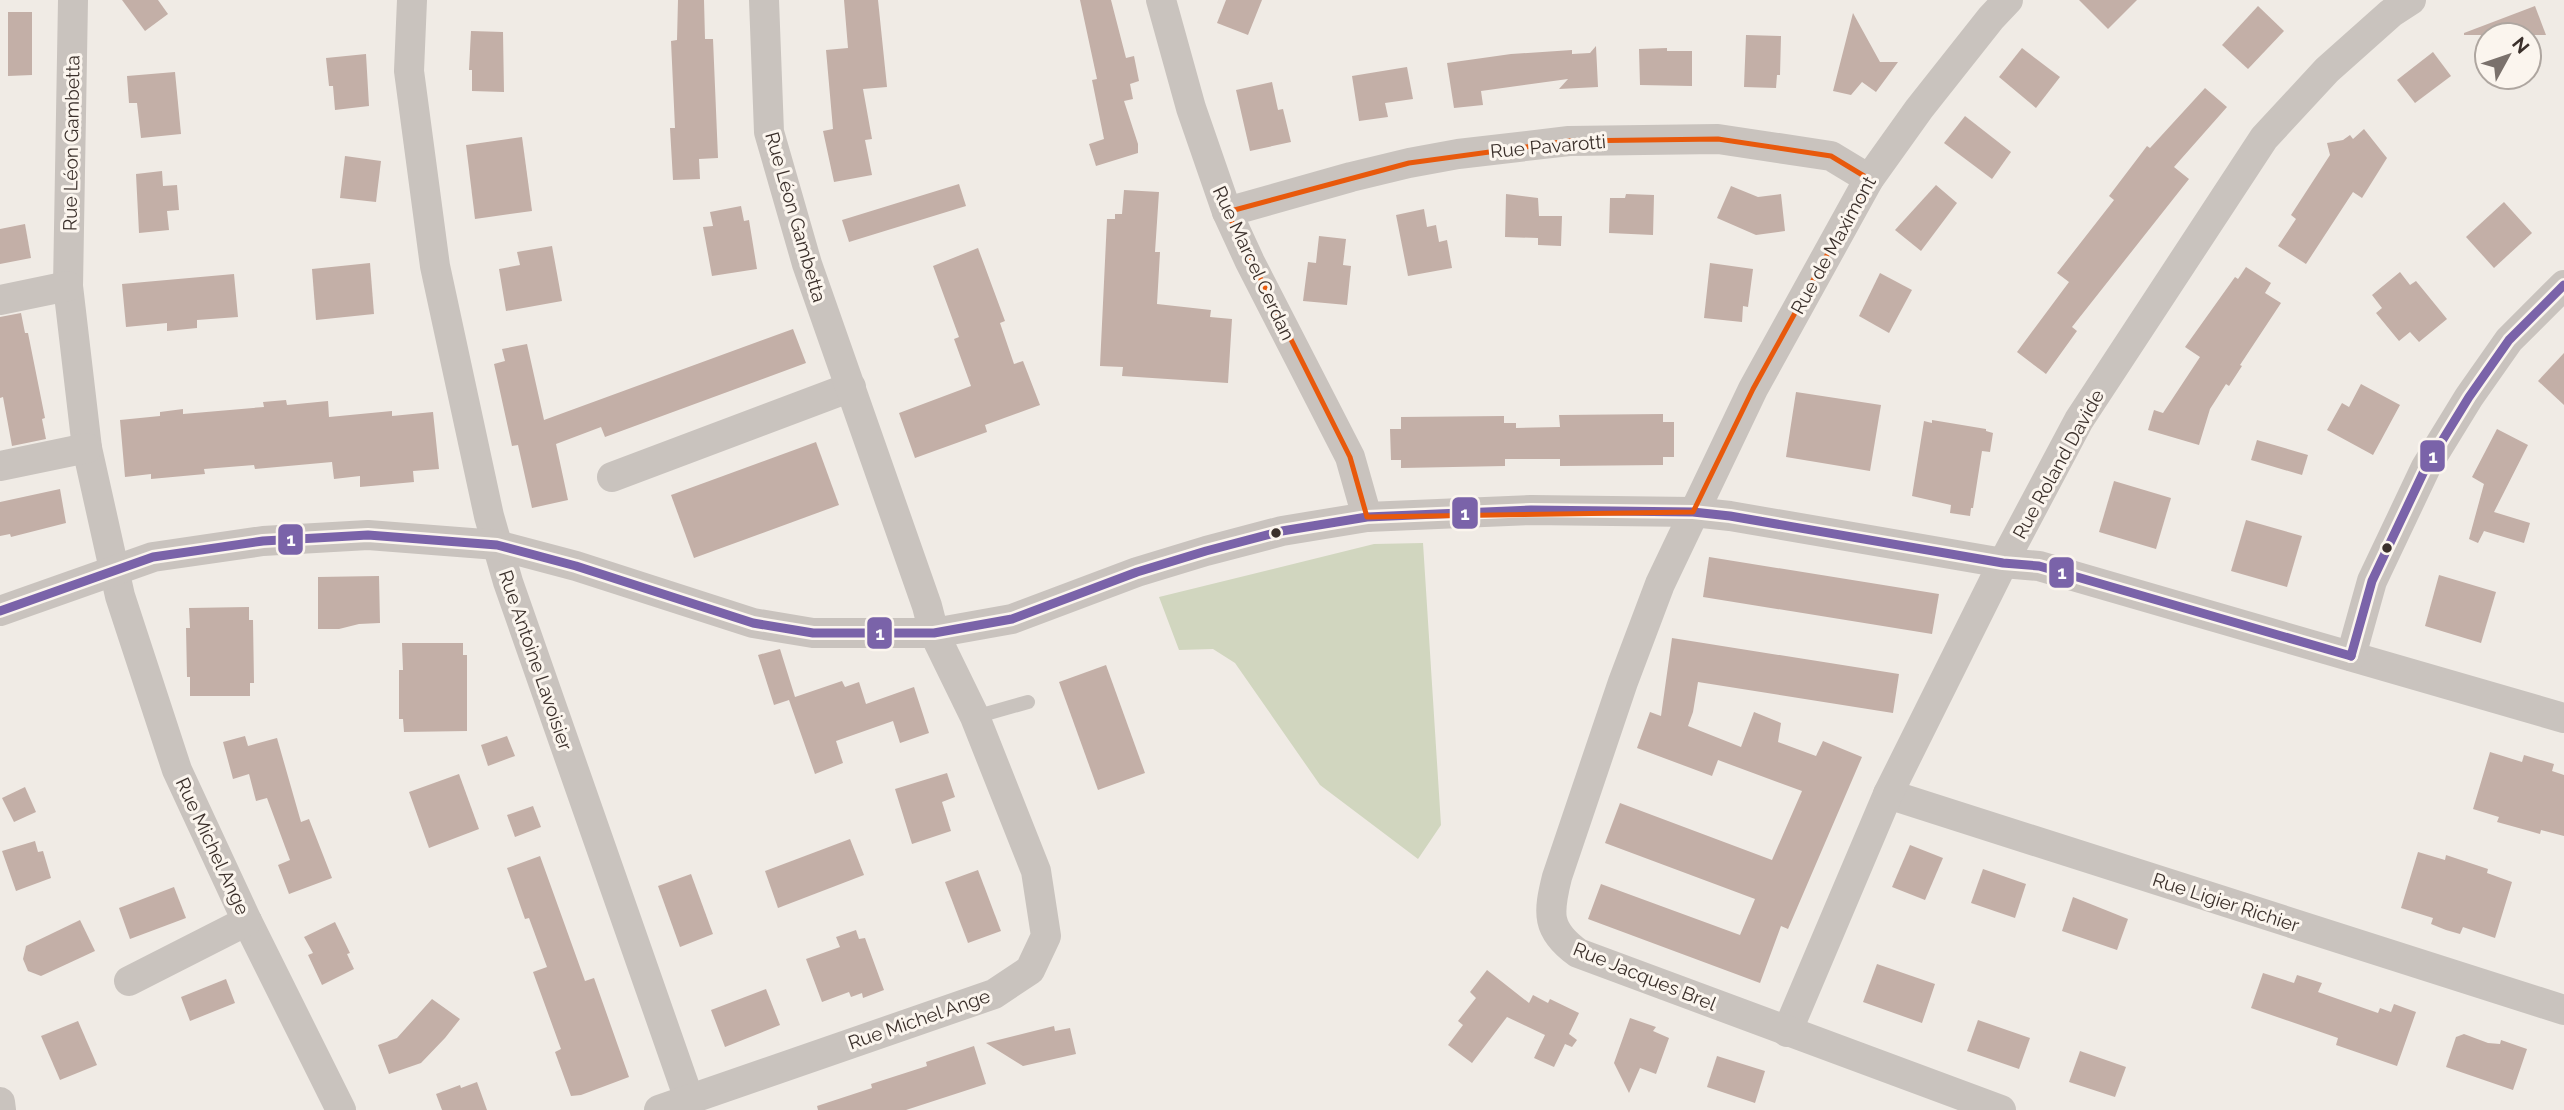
<svg xmlns="http://www.w3.org/2000/svg" width="2564" height="1110" font-family="Raleway,sans-serif">
<rect width="100%" height="100%" fill="#f0ebe5"/>
<polygon fill="#d1d6bf" points="1423,543 1441,825 1418,859 1320,785 1235,663 1213,649 1179,650 1159,597 1374,544"/>
<g fill="#c3afa7">
<polygon points="122,0 158,0 168,14 145,31"/>
<polygon points="678,0 704,0 705,39 713,39 718,158 699,159 700,179 673,180 670,128 675,128 671,41 677,40"/>
<polygon points="844,0 878,0 887,87 863,89 872,139 865,140 872,175 834,182 823,131 833,129 826,50 848,48"/>
<polygon points="1080,0 1111,0 1126,58 1134,56 1139,81 1130,84 1133,99 1124,101 1138,144 1138,153 1096,166 1089,144 1104,139 1092,80 1097,79"/>
<polygon points="1226,0 1262,0 1248,35 1217,23"/>
<polygon points="2079,0 2137,0 2108,29"/>
<polygon points="2258,6 2284,31 2248,69 2222,45"/>
<polygon points="2535,6 2546,35 2464,35 2464,33"/>
<polygon points="8,12 32,12 32,75 8,76"/>
<polygon points="1853,13 1880,62 1898,62 1876,92 1862,82 1851,95 1833,91"/>
<polygon points="471,31 503,32 504,92 472,91 472,70 469,70"/>
<polygon points="1746,35 1781,36 1780,75 1777,75 1776,88 1744,87"/>
<polygon points="1596,46 1598,87 1559,89 1568,79 1481,91 1483,105 1454,108 1447,63 1511,54 1572,50 1572,54 1590,53"/>
<polygon points="1667,48 1667,51 1692,51 1692,86 1640,85 1639,49"/>
<polygon points="2022,48 2060,77 2036,108 1999,77"/>
<polygon points="2433,52 2451,76 2415,103 2397,80"/>
<polygon points="366,54 369,106 335,110 333,86 329,86 326,58"/>
<polygon points="1407,67 1413,99 1385,103 1388,117 1359,121 1352,76"/>
<polygon points="175,72 181,134 141,138 137,103 129,103 127,76"/>
<polygon points="1272,82 1278,110 1283,109 1291,142 1250,151 1236,90"/>
<polygon points="2205,88 2227,107 2174,167 2189,179 2072,327 2077,331 2046,374 2017,352 2069,282 2057,273 2114,200 2109,196 2147,146 2150,148"/>
<polygon points="1965,116 2011,152 1992,179 1944,143"/>
<polygon points="2364,129 2387,158 2362,198 2353,192 2306,264 2278,246 2296,219 2291,215 2330,155 2327,143 2343,140 2350,135 2353,139"/>
<polygon points="522,137 532,211 475,219 466,145"/>
<polygon points="345,156 381,161 376,202 340,198"/>
<polygon points="162,171 163,186 177,185 179,210 167,211 169,230 139,233 136,174"/>
<polygon points="959,184 966,206 849,242 842,220"/>
<polygon points="1936,185 1957,203 1921,251 1895,230"/>
<polygon points="1731,186 1758,197 1781,194 1785,231 1756,235 1717,218"/>
<polygon points="1124,190 1159,192 1155,252 1160,252 1157,304 1211,310 1210,317 1232,319 1228,383 1122,376 1123,367 1100,366 1107,219 1115,219 1115,214 1122,214"/>
<polygon points="1506,194 1538,198 1539,216 1562,216 1561,246 1538,245 1538,238 1505,237"/>
<polygon points="1626,194 1654,195 1653,235 1609,233 1610,198 1625,198"/>
<polygon points="2504,202 2532,233 2494,268 2466,237"/>
<polygon points="741,206 744,221 749,220 757,269 712,276 703,227 713,226 710,212"/>
<polygon points="1424,209 1427,227 1436,225 1439,242 1447,240 1452,268 1408,276 1396,215"/>
<polygon points="25,224 31,258 0,264 0,229"/>
<polygon points="1319,236 1346,239 1343,265 1351,266 1347,305 1303,301 1308,262 1316,263"/>
<polygon points="552,246 562,301 506,311 499,269 520,265 517,252"/>
<polygon points="978,248 1005,321 1000,323 1014,364 1023,361 1040,405 985,425 987,432 915,458 899,413 971,386 954,339 959,337 933,266"/>
<polygon points="370,263 374,314 316,320 312,269"/>
<polygon points="1710,263 1753,269 1748,307 1743,306 1742,322 1704,318"/>
<polygon points="2246,267 2271,283 2265,293 2281,303 2240,365 2242,366 2229,386 2226,384 2210,409 2199,445 2148,430 2154,410 2163,413 2200,357 2185,347 2235,277 2238,279"/>
<polygon points="2400,272 2410,285 2416,281 2447,319 2419,342 2410,332 2399,341 2376,313 2382,308 2372,295"/>
<polygon points="1880,273 1912,290 1889,333 1859,316"/>
<polygon points="234,274 238,317 197,320 197,328 167,331 167,323 126,327 122,284"/>
<polygon points="21,313 25,333 28,333 45,418 42,419 46,439 12,446 3,397 0,398 0,317"/>
<polygon points="793,329 806,363 605,437 601,427 556,444 568,500 532,508 518,445 512,446 494,364 505,361 502,349 527,344 544,420"/>
<polygon points="2564,353 2564,405 2538,381"/>
<polygon points="2361,384 2400,405 2373,455 2327,430 2342,403 2349,407"/>
<polygon points="1796,392 1881,405 1870,471 1786,457"/>
<polygon points="286,400 287,405 328,401 329,417 392,411 392,416 433,412 439,469 413,471 414,482 360,487 360,476 334,479 332,462 255,469 254,465 204,469 205,474 151,479 151,474 125,477 120,420 160,416 160,412 183,409 183,414 264,407 263,402"/>
<polygon points="1663,414 1663,422 1674,422 1674,457 1663,457 1663,465 1560,466 1560,459 1505,459 1505,466 1401,468 1401,460 1391,460 1390,429 1401,429 1401,417 1504,416 1504,423 1516,423 1516,428 1560,427 1559,415"/>
<polygon points="1932,420 1986,429 1986,431 1993,433 1990,452 1982,451 1973,508 1971,508 1970,516 1950,513 1951,505 1912,496 1924,421 1932,423"/>
<polygon points="2497,429 2528,445 2494,512 2530,523 2524,543 2484,531 2478,543 2469,539 2484,484 2472,477"/>
<polygon points="2257,440 2308,455 2302,475 2251,460"/>
<polygon points="816,442 839,505 694,558 671,495"/>
<polygon points="2114,481 2171,498 2156,549 2099,532"/>
<polygon points="60,489 66,523 11,537 10,534 0,536 0,502"/>
<polygon points="2246,520 2302,536 2287,587 2231,571"/>
<polygon points="1709,557 1939,594 1932,634 1703,597"/>
<polygon points="2439,575 2496,592 2481,643 2425,626"/>
<polygon points="379,576 380,623 359,624 339,629 318,629 318,577"/>
<polygon points="249,607 249,620 253,620 254,683 250,683 250,696 190,696 190,677 187,677 186,628 190,628 189,608"/>
<polygon points="1672,638 1899,674 1893,713 1698,682 1693,712 1688,726 1741,747 1754,712 1781,723 1778,742 1816,756 1823,741 1862,757 1788,929 1781,926 1760,983 1588,919 1601,884 1740,935 1755,899 1605,843 1620,803 1772,860 1802,791 1718,760 1712,776 1637,748 1650,712 1661,716"/>
<polygon points="402,643 463,643 463,655 467,655 467,731 404,732 403,719 399,719 399,670 403,670"/>
<polygon points="780,649 795,697 842,681 845,687 859,682 866,704 914,687 929,733 900,743 893,721 836,741 843,763 815,774 789,700 774,705 758,655"/>
<polygon points="1106,665 1145,773 1098,790 1059,682"/>
<polygon points="245,736 248,746 277,738 301,822 309,819 332,878 289,894 278,865 290,860 267,798 256,801 249,774 233,779 223,742"/>
<polygon points="507,736 515,756 488,766 481,745"/>
<polygon points="2490,752 2522,762 2524,755 2554,764 2552,771 2564,775 2564,836 2541,830 2540,834 2526,830 2497,822 2499,817 2473,809"/>
<polygon points="947,773 955,797 942,802 951,831 912,844 895,789"/>
<polygon points="459,774 479,829 429,848 409,792"/>
<polygon points="25,787 36,812 14,822 2,798"/>
<polygon points="533,806 541,827 515,837 507,815"/>
<polygon points="850,839 864,875 778,908 765,871"/>
<polygon points="35,841 38,852 43,851 51,878 16,891 2,851"/>
<polygon points="1910,845 1943,858 1925,900 1892,887"/>
<polygon points="2418,852 2445,860 2446,855 2488,869 2487,873 2512,882 2495,938 2463,927 2460,934 2446,930 2431,924 2433,918 2401,908"/>
<polygon points="540,856 585,981 594,978 629,1077 581,1095 571,1096 555,1052 561,1049 533,972 547,967 529,918 525,919 507,868"/>
<polygon points="1983,869 2026,884 2015,918 1971,903"/>
<polygon points="978,870 1001,931 968,943 945,882"/>
<polygon points="691,874 713,934 680,947 658,886"/>
<polygon points="174,887 186,918 130,939 119,908"/>
<polygon points="2073,897 2128,919 2117,950 2062,931"/>
<polygon points="80,920 95,951 41,976 28,971 23,959 26,946"/>
<polygon points="335,922 350,953 347,954 354,969 322,985 308,955 313,953 304,937"/>
<polygon points="856,930 859,939 865,938 884,990 863,998 862,993 851,997 849,992 822,1002 806,959 840,947 836,937"/>
<polygon points="1877,964 1935,984 1922,1023 1863,1002"/>
<polygon points="1487,970 1529,1003 1533,995 1548,1003 1550,999 1579,1013 1569,1034 1577,1040 1572,1047 1565,1044 1554,1067 1534,1058 1545,1035 1507,1017 1472,1063 1448,1045 1463,1025 1458,1021 1476,998 1470,992"/>
<polygon points="2263,973 2294,983 2297,975 2322,983 2318,992 2378,1013 2380,1008 2391,1012 2394,1004 2416,1012 2397,1066 2336,1045 2338,1038 2251,1008"/>
<polygon points="226,979 235,1003 190,1021 181,997"/>
<polygon points="766,989 780,1025 725,1047 711,1010"/>
<polygon points="432,999 460,1019 445,1038 421,1063 389,1074 378,1045 397,1038"/>
<polygon points="1630,1018 1656,1027 1653,1031 1669,1038 1656,1074 1640,1068 1629,1093 1614,1063"/>
<polygon points="1978,1020 2030,1038 2019,1069 1967,1051"/>
<polygon points="78,1021 97,1065 60,1080 41,1036"/>
<polygon points="1054,1026 1055,1031 1070,1028 1076,1054 1023,1066 986,1043"/>
<polygon points="2464,1034 2488,1043 2500,1044 2501,1040 2527,1049 2513,1090 2446,1067 2456,1037"/>
<polygon points="974,1046 986,1084 906,1110 818,1110 817,1106 872,1088 871,1084 927,1066 926,1062"/>
<polygon points="2080,1051 2126,1067 2115,1097 2069,1082"/>
<polygon points="1717,1056 1765,1071 1755,1103 1707,1087"/>
<polygon points="477,1082 487,1110 442,1110 436,1094 460,1085 461,1088"/>
</g>
<g fill="none" stroke-linecap="round" stroke-linejoin="round">
<polyline stroke="#c9c3be" stroke-width="14" points="975,717 1028,702"/>
<g stroke="#c9c3be" stroke-width="30">
<polyline points="73,0 68,286 87,448 120,596 177,770 247,921 341,1110"/>
<polyline points="412,0 409,71 435,266 489,516 508,582 689,1099"/>
<polyline points="1161,0 1191,108 1227,212 1250,262 1350,457 1367,517"/>
<polyline points="1227,212 1351,177 1409,163 1458,154 1569,141 1718,139 1831,156 1869,179"/>
<polyline points="0,300 68,286"/>
<polyline points="0,466 87,448"/>
<polyline points="612,477 851,387"/>
<polyline points="0,611 153,557 263,541 368,535 497,545 576,566 753,623 813,633 934,633 1012,619 1137,572 1206,551 1282,531 1367,517 1531,510 1693,512 1730,516 2003,563 2039,566 2564,718"/>
<polyline points="2351,656 2372,581 2426,467 2469,397 2509,340 2564,285"/>
<polyline points="1888,794 2564,1010"/>
<polyline points="129,981 247,921"/>
<polyline points="1787,1032 1888,794 2003,563 2079,420 2264,138 2327,70 2391,13 2411,0"/>
<polyline points="0,1102 1,1110"/>
<polyline points="659,1110 994,994 1030,970 1046,936 1036,871 975,717 934,633 927,606 807,264 769,132 764,0"/>
<path d="M2001 1110 1578 953C1546 930 1548 913 1557 877L1623 682 1660 584 1753 389 1869 179 1919 109 1991 18 2008 0"/>
</g>
<defs>
<g id="bus-1">
<polyline points="0,611 153,557 263,541 368,535 497,545 576,566 753,623 813,633 934,633 1012,619 1137,572 1206,551 1282,531 1367,517 1531,510 1693,512 1730,516 2003,563 2039,566 2351,656"/>
<polyline points="2351,656 2372,581 2426,467 2469,397 2509,340 2564,285"/>
</g>
</defs>
<use href="#bus-1" stroke="#fbf5ee" stroke-width="14"/>
<use href="#bus-1" stroke="#7a63a9" stroke-width="9"/>
</g>
<path fill="none" stroke="#e8590c" stroke-width="5" stroke-linejoin="round" d="M1718 139 1831 156 1869 179 1753 389 1693 512 1367 517 1350 457 1227 212 1409 163 1569 141Z"/>
<g fill="#3b302b" stroke="#fbf5ee" stroke-width="2.5">
<circle cx="1276" cy="533" r="6"/>
<circle cx="2387" cy="548" r="6"/>
</g>
<g text-anchor="middle" dominant-baseline="central" stroke-width="6" stroke-linejoin="round" paint-order="stroke">
<g font-size="19" fill="#3b302b" stroke="#fbf5ee">
<text transform="translate(71 143) rotate(-89)">Rue Léon Gambetta</text>
<text transform="translate(1548 146) rotate(-5)">Rue Pavarotti</text>
<text transform="translate(796 217) rotate(74)">Rue Léon Gambetta</text>
<text transform="translate(1833 245) rotate(-61)">Rue de Maximont</text>
<text transform="translate(1254 263) rotate(65)">Rue Marcel Cerdan</text>
<text transform="translate(2058 464) rotate(-61)">Rue Roland Davide</text>
<text transform="translate(536 660) rotate(71)">Rue Antoine Lavoisier</text>
<text transform="translate(213 846) rotate(65)">Rue Michel Ange</text>
<text transform="translate(2226 902) rotate(18)">Rue Ligier Richier</text>
<text transform="translate(1645 976) rotate(22)">Rue Jacques Brel</text>
<text transform="translate(919 1019) rotate(-19)">Rue Michel Ange</text>
</g>
</g>
<g stroke="#fbf5ee" stroke-width="2.5">
<rect x="2419" y="439" width="27" height="34" rx="7" fill="#7a63a9"/>
<rect x="1451" y="496" width="28" height="34" rx="7" fill="#7a63a9"/>
<rect x="277" y="523" width="27" height="33" rx="7" fill="#7a63a9"/>
<rect x="2048" y="556" width="27" height="33" rx="7" fill="#7a63a9"/>
<rect x="866" y="616" width="27" height="34" rx="7" fill="#7a63a9"/>
</g>
<g font-size="19" text-anchor="middle" font-weight="bold" fill="#fff">
<text x="2433" y="463">1</text>
<text x="1465" y="520">1</text>
<text x="291" y="546">1</text>
<text x="2062" y="579">1</text>
<text x="880" y="640">1</text>
</g>
<g transform="translate(2508 56) rotate(50)"><circle r="33" fill="#fbf5ee" stroke="#aea6a0" stroke-width="2"/>
<path d="M0-5L12 26L0 18L-12 26Z" fill="#7a716c"/>
<text y="-10" font-size="19" font-weight="bold" text-anchor="middle" fill="#3b302b">N</text>
</g>
</svg>
